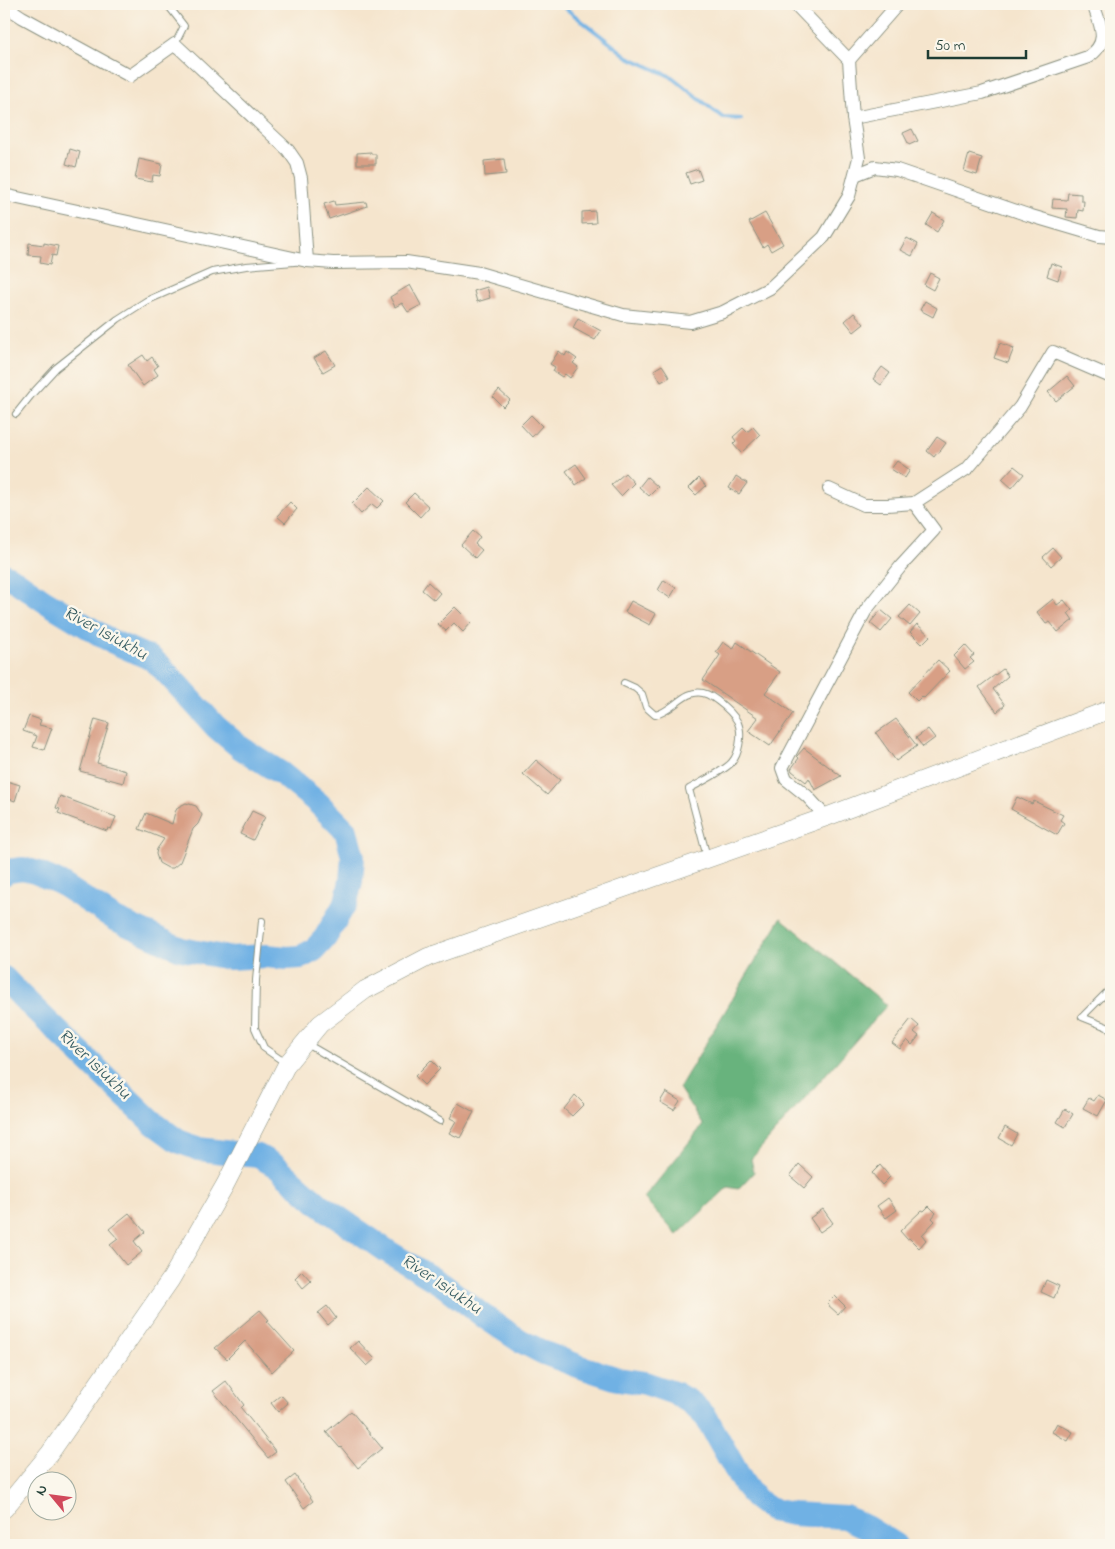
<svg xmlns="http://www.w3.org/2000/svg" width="1115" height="1549" font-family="'Indie Flower',sans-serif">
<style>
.forest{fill:#67b37d;stroke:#437858}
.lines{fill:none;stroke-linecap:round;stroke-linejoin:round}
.stream{stroke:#6fb1e4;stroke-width:4}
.river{stroke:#6fb1e4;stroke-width:24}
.building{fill:#d89f85}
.service-casing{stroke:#8a9180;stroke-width:8}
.minor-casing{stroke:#8a9180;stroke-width:14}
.secondary-casing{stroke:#8a9180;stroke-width:19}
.service{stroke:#fff;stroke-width:6}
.minor{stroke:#fff;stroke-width:12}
.secondary{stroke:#fff;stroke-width:18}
.labels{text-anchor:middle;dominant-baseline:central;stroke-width:5;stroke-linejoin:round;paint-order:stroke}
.water-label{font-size:18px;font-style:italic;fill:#335a60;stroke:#fbf7ec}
</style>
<rect width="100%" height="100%" fill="#fbf7ec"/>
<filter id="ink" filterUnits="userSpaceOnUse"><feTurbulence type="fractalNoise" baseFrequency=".02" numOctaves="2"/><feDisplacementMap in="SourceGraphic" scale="10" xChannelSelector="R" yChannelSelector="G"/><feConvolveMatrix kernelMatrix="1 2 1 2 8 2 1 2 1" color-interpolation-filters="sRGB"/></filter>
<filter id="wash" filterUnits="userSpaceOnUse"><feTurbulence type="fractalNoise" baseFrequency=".0096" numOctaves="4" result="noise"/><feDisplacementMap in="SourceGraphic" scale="20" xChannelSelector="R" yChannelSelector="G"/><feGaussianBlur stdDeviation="1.12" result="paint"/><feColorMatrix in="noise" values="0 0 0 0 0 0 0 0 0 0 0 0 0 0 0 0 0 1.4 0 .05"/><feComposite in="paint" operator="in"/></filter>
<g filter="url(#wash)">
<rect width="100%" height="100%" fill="#f5e5cd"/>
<!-- forest -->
<path class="forest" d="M781,918L887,1005L751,1159L754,1172L738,1189L728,1187L677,1235L644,1198L703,1125L679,1088Z"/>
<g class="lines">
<!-- stream -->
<path class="stream" d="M560,4L628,57L672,77L723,118L741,119"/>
<!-- river -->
<g class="river">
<path d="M4,575L16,581L43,600L111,641L152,659L164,670L216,727L241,748L282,774L317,802L346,831L353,857L351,881L346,902L325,938L314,950L301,957L287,958L266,956L229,958L181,949L115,919L60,883L35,872L23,869L8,871L4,874"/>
<path d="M4,978L21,996L152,1122L178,1141L199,1149L258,1156L276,1166L320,1205L387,1251L443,1285L486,1318L519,1340L544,1353L581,1367L618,1379L645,1383L674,1393L690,1402L706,1417L743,1483L755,1498L771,1510L792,1514L845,1517L866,1527L895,1545"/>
</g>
</g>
<g id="blocks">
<!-- building -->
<g class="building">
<path d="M912,129L918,141L909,145L903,133Z"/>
<path d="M70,149L80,152L76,167L66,164Z"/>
<path d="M371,152V154H376V164H357V153Z"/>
<path d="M969,154L982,158L977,175L964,171Z"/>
<path d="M139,159L162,164L160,176L153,175L152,182L135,179Z"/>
<path d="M504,159L506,174L485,176L484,161Z"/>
<path d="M698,169L702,180L690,184L686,173Z"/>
<path d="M1068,193L1081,194V201H1084L1083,211L1078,210L1077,218L1066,217L1067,209L1052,208L1053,199L1067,200Z"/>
<path d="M334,201L335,205L366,202L367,206L329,219L324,204Z"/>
<path d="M595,211L596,223L582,224V212Z"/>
<path d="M765,213L783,244L771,251L767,244L763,247L749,222Z"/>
<path d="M933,213L944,220L937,232L926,225Z"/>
<path d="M907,238L918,244L912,256L900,250Z"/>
<path d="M29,243L44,245V243L58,246L56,256L52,255L50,265L40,263L41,256L28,255Z"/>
<path d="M1051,263L1062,267L1058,280L1047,276Z"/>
<path d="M930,273L939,278L933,290L924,285Z"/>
<path d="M410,285L421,305L408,312L402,303L395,307L390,297Z"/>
<path d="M487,287L490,298L477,302L474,291Z"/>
<path d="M925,301L937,308L933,317L920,310Z"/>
<path d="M854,313L864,324L854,332L845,321Z"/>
<path d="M578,318L601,331L595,340L573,328Z"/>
<path d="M1000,343L1014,348L1008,363L994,358Z"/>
<path d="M326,351L335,365L323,372L314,358Z"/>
<path d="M559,351L565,356L567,352L577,359L573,363L578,367L570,378L565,374L562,377L553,371L555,367L550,364Z"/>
<path d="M143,355L147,361L152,357L158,366L154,369L158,375L143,386L128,365Z"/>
<path d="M662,365L670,377L661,382L654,370Z"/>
<path d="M882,367L890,373L881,385L873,379Z"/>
<path d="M1067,376L1075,386L1056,401L1048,392Z"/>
<path d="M499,390L510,400L503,407L493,397Z"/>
<path d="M531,415L542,426L532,437L521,425Z"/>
<path d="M753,427L760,435L741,453L733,444L736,441L733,437L743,428L747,432Z"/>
<path d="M937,437L946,443L938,454L937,453L934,457L927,451Z"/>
<path d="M897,461L910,470L905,478L891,469Z"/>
<path d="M576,464L586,478L576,485L566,471Z"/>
<path d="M1014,466L1024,474L1012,488L1002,479Z"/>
<path d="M625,473L634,483L621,496L611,485Z"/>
<path d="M736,476L747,483L739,494L729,488Z"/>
<path d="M647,477L658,487L649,496L639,487Z"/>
<path d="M699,478L706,486L696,495L689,488Z"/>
<path d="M369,487L384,501L377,508L372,504L361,514L352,504Z"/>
<path d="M414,493L429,507L420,517L405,502Z"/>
<path d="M290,502L297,509L285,523L277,516Z"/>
<path d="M473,531L480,537L475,544L482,550L475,558L461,545Z"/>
<path d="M1053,548L1061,557L1051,566L1043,557Z"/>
<path d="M664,580L676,588L670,598L658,590Z"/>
<path d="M428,582L440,593L434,600L422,590Z"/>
<path d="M1053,599L1057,605L1064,600L1072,610L1068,613L1073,620L1058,632L1050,622L1046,624L1037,612Z"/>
<path d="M631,601L656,614L650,625L625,612Z"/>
<path d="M910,605L920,614L910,626L899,617Z"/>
<path d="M455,607L471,623L463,632L454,623L446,631L438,624Z"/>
<path d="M881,610L892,619L881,632L870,623Z"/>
<path d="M917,624L930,636L922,644L910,632Z"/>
<path d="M723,642L733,649L737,642L780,672L765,693L793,713L770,746L748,731L758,718L703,680L720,655L716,652Z"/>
<path d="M965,645L974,655L970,658L974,662L965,669L954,656Z"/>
<path d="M938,660L950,671L924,698L922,696L917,701L908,692Z"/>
<path d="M1003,669L1008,676L993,689L1005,705L997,712L979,687Z"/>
<path d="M29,716L41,720L39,725L52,728L44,750L33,747L37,736L23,731Z"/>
<path d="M95,719L109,723L97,763L126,771L123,783L80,771Z"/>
<path d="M896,719L917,746L896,761L876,733Z"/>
<path d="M928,729L935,738L923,747L916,738Z"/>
<path d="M804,748L841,776L815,790L809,778L806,782L792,771L791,769L799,758L797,756Z"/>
<path d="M536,760L560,780L547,795L523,774Z"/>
<path d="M7,781L20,785L15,801L4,797V789Z"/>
<path d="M60,796L116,817L111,829L108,828L107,831L58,813L60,809L56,808Z"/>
<path d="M1017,797L1032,804L1034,801L1063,815L1060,820L1064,823L1057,835L1011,809Z"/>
<path d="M186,803L196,806L202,815L198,824L193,829L180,862L173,868H168L159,863L156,854L157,849L164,839L139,829L146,813L172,824L175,812L178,807Z"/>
<path d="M252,811L265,817L253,840L240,834Z"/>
<path d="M911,1019L919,1026L914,1032L919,1036L912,1045L907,1040L900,1049L892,1043Z"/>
<path d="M431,1060L440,1069L424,1085L415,1076Z"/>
<path d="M666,1092L680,1101L674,1110L660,1102Z"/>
<path d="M575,1095L584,1104L572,1116L564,1109Z"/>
<path d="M1098,1095L1107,1100L1098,1116L1083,1108L1089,1098L1094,1101Z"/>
<path d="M458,1103L474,1112L460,1138L449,1133L456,1121L450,1118Z"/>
<path d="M1065,1109L1073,1114L1065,1127L1057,1122Z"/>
<path d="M1005,1127L1017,1134L1011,1145L999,1138Z"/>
<path d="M799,1164L813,1177L804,1188L790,1176Z"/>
<path d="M880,1165L890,1177L882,1185L872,1173Z"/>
<path d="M888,1198L897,1210L886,1218L877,1206Z"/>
<path d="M929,1206L936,1213L932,1218L935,1221L922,1235L926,1240L919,1248L909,1238L907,1239L900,1231L922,1210L924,1211Z"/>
<path d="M823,1209L833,1223L820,1232L810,1218Z"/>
<path d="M129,1213L145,1232L134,1241L142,1252L126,1265L110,1245L118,1239L109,1229Z"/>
<path d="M302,1271L311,1281L303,1288L295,1278Z"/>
<path d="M1046,1280L1059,1286L1054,1298L1041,1292Z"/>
<path d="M835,1296L845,1306L838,1314L827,1304Z"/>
<path d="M327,1306L336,1318L328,1325L318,1313Z"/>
<path d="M260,1310L269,1320L267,1321L294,1351L272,1372L245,1341L227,1359L215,1348Z"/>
<path d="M358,1341L375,1359L367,1366L350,1348Z"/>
<path d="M226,1381L244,1405L241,1408L276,1452L268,1458L213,1391Z"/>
<path d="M281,1395L288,1403L278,1412L271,1403Z"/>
<path d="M351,1411L382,1448L358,1468L341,1447L340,1448L326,1432Z"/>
<path d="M1057,1423L1073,1432L1068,1441L1052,1432Z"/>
<path d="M295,1475L313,1501L304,1508L286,1482Z"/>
</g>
</g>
</g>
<g filter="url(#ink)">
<use href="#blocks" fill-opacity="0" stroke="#8a9180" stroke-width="1"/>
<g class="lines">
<defs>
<g id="service">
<path d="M167,4L184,26L175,44"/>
<path d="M16,414L32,394L56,368L118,319L146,301L212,272L246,266L294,262"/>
<path d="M624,683L635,688L642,694L646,707L655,715C674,711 684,689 703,693C713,695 737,715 739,726C742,736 739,754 732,762C726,770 699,783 689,789L707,857"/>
<path d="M262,921L256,980L255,1028L264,1048L287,1064"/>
<path d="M1111,988L1082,1017L1107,1027L1111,1031"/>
<path d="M307,1044L440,1121"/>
<path d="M307,1545L309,1543"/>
</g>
<g id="minor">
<path d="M4,5L22,17L130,76L175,44L288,150L297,163L301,178L307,261"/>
<path d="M849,60L898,4"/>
<path d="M853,118L982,93L1088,57C1111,42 1100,25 1093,4"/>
<path d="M855,175L875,167L897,170L1028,215L1099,236L1111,237"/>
<path d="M4,195L307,261L333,263L406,262L479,273L623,315L690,322L723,312L770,288L824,237L849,196L859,158L853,118L849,60L795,4"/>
<path d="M829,489L864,505H887L914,503L968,468L1020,407L1053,352L1111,377"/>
<path d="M826,817L807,796L786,779L782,768L866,610L901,566L934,530L914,503"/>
</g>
<path id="secondary" d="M4,1509L50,1453L171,1279L225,1185L287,1064L320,1024L365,990L428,957L826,817L1111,709"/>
</defs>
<!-- service casing -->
<use href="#service" class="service-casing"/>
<!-- minor casing -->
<use href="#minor" class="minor-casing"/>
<!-- secondary casing -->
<use href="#secondary" class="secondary-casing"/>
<!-- service -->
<use href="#service" class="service"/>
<!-- minor -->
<use href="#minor" class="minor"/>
<!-- secondary -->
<use href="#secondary" class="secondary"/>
</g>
</g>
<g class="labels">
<!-- water labels -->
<g class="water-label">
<text transform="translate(105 634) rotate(29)">River Isiukhu</text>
<text transform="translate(94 1065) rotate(44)">River Isiukhu</text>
<text transform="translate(441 1285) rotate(34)">River Isiukhu</text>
</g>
</g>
<!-- margin -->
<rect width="1115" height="1549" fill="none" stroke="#fbf7ec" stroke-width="20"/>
<!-- north arrow -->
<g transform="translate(52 1496) rotate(299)"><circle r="24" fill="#fbf7ec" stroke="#a3ada2"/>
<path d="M0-4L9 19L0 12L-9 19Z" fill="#d1495b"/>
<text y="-8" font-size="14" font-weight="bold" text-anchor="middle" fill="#1f3d34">N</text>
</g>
<!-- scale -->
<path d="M928 50v8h98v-8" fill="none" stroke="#1f3d34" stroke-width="2.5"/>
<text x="935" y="50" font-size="15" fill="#1f3d34" stroke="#fbf7ec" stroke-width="4" paint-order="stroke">50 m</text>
</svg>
